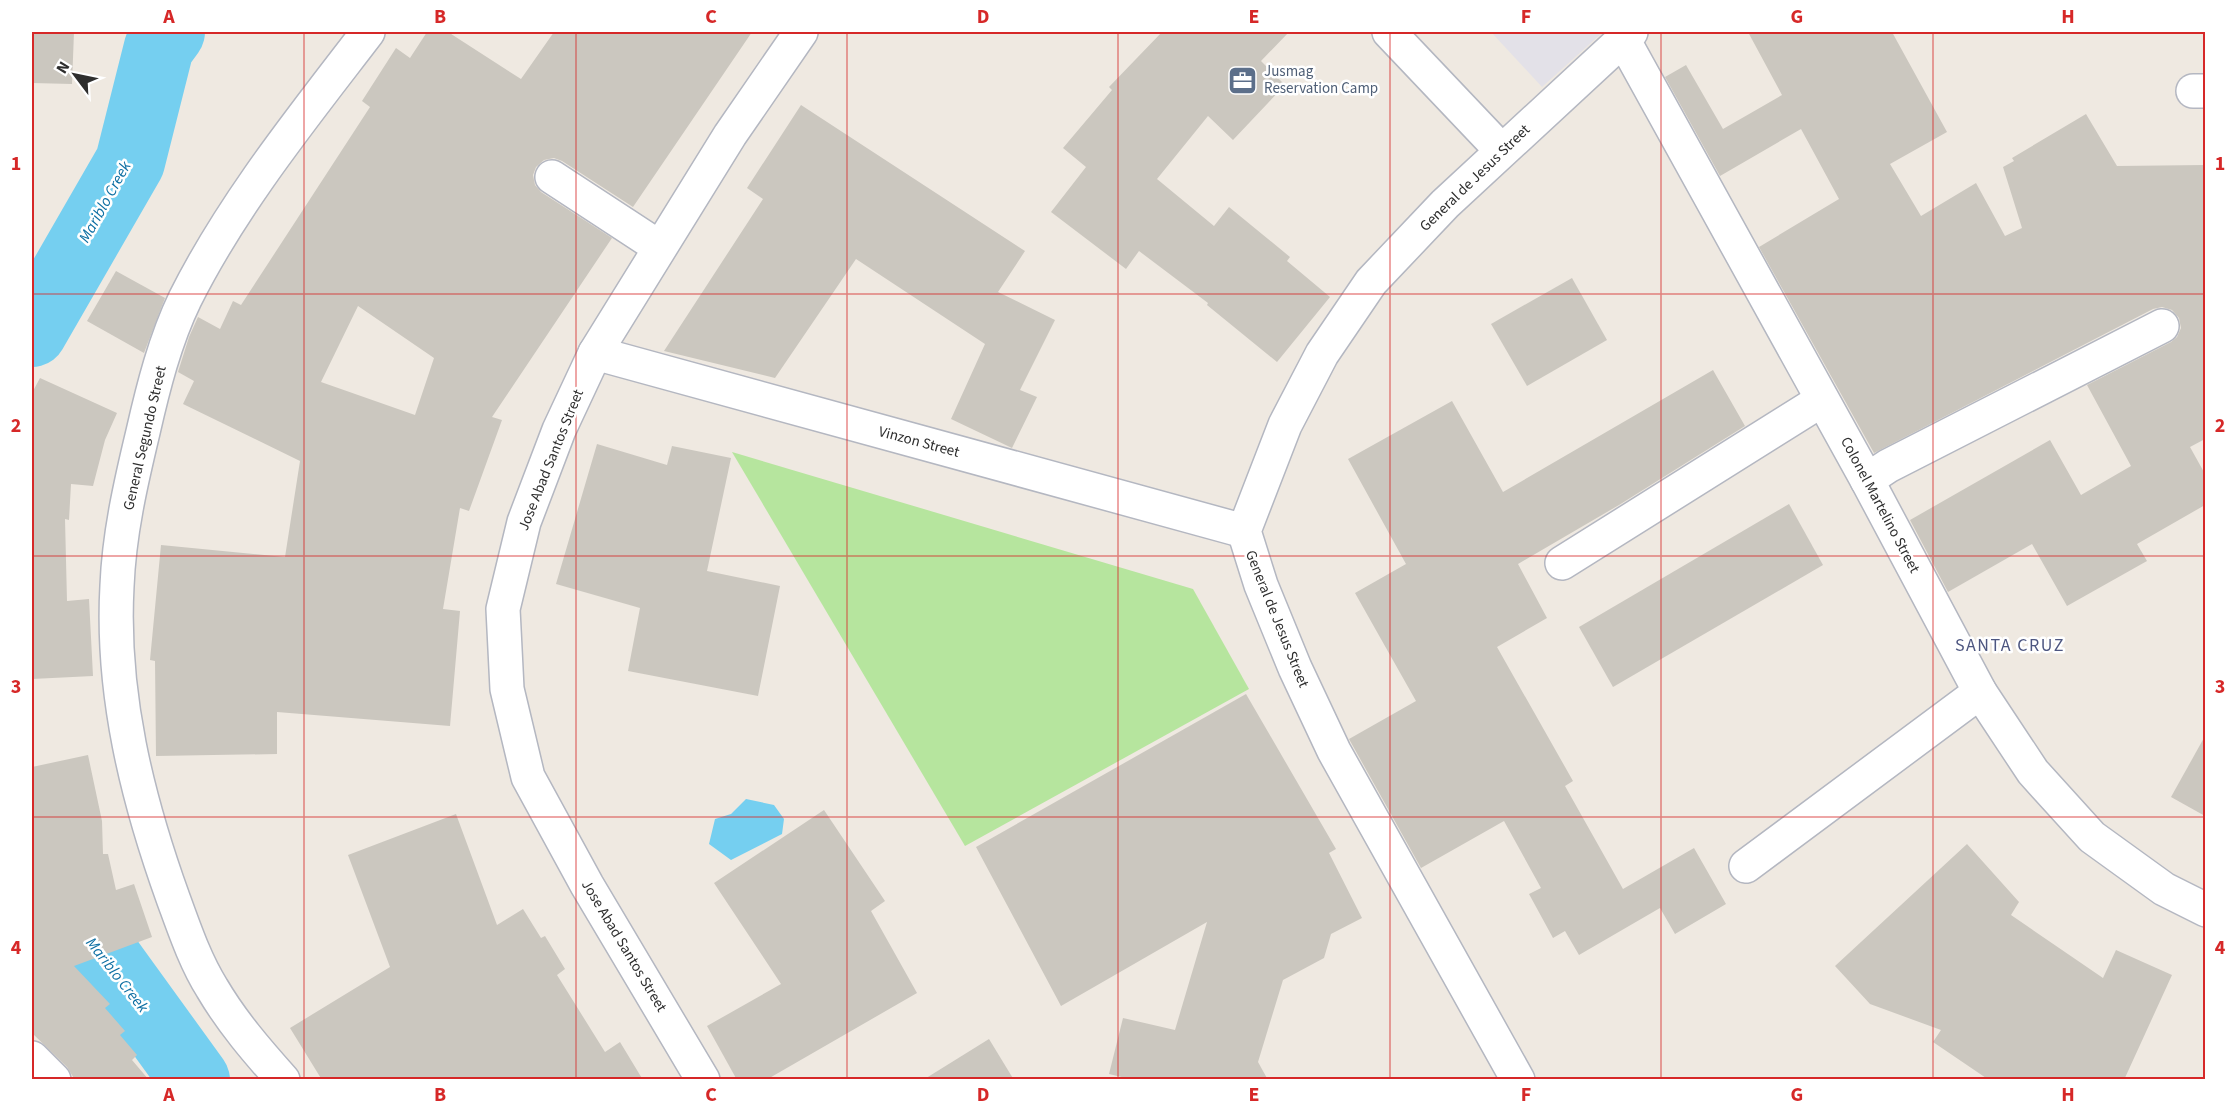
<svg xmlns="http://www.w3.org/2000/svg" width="2237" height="1111" font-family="'Source Sans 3',sans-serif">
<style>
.industrial{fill:#e3e1e8}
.green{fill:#b6e59e}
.water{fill:#75cff0}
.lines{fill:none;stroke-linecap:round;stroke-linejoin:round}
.river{stroke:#75cff0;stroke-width:70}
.building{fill:#cbc7bf;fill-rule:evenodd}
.minor-casing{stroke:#b4b7c1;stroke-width:36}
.minor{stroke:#fff;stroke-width:33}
.grid{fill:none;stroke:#d62828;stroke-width:1.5;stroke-opacity:0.55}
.labels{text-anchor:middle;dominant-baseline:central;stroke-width:5;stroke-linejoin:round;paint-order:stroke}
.service-label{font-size:15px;fill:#4e5e75;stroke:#fff;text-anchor:start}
.street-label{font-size:15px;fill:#2e2e2e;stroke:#fff}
.water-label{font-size:16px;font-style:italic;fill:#0d6fa3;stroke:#fff}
.quarter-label{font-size:18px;letter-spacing:1.5px;fill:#4d5680;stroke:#fff}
.neatline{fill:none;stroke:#d62828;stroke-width:2}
.grid-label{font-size:20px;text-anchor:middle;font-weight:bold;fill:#d62828}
</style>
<rect width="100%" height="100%" fill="#efe9e1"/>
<!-- industrial -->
<path class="industrial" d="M1491,32H1603L1542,87Z"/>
<!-- green -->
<path class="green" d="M732,452L1193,589L1249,689L965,846Z"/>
<!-- water -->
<path class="water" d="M746,799L774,805L784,819L782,834L731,860L709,844L715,819L731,814Z"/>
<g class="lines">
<!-- river -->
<g class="river">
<path d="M32,332L130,162L159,47L170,32"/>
<path d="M32,877L106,957L195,1080"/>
</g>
</g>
<!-- building -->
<g class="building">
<path d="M32,32H74L72,84L32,83Z"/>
<path d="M427,32H448L521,79L554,32H752L633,207L562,161L554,158L544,160L536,167L533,175L535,185L541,192L612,238L492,417L502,420L469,511L460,508L443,609L460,611L450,726L277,712V754L156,756L155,661L150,660L161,545L285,557L300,461L183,404L194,381L178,372L189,337L198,317L220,329L233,301L241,305L370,107L362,101L396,48L410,58ZM358,306L434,358L415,415L321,382Z"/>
<path d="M1162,32H1289L1261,61L1285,85L1233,140L1208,116L1157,179L1214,226L1229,207L1290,257L1287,261L1330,297L1277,362L1207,305L1208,303L1139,251L1126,269L1051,212L1086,167L1063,148L1112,90L1109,87Z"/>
<path d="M1748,32H1892L1947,132L1890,164L1921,216L1976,183L2005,236L2022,228L2003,167L2014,161L2012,158L2086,114L2117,166L2205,165V439L2190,447L2205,474V505L2137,544L2147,561L2067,606L2032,544L1948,592L1910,520L2050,440L2081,495L2131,466L2087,385L2171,342L2177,337L2181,328L2179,318L2172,310L2162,307L2153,309L1874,453L1759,247L1839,199L1801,129L1720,176L1665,77L1686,65L1723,129L1782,95Z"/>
<path d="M801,105L1025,251L998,292L1055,320L1020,390L1037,397L1012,448L951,419L985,344L856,259L775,378L664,351L763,199L747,188Z"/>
<path d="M116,271L165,298L144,353L87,321Z"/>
<path d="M1572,278L1607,340L1527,386L1491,324Z"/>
<path d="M1713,370L1745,426L1619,505L1518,564L1547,618L1497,647L1573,781L1565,786L1623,889L1694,848L1726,904L1675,934L1660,908L1579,955L1565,931L1553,938L1529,894L1541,888L1504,821L1421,868L1349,739L1416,701L1355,593L1406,564L1348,459L1452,401L1503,492Z"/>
<path d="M40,378L117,413L105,440L93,486L71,484L69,520L65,519L67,601L89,599L93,676L32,679V393Z"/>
<path d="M597,444L667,465L672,446L731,458L707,571L780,586L758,696L628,671L640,608L556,584Z"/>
<path d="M1789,504L1823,565L1613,687L1579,627Z"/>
<path d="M1246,694L1336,849L1329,853L1362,918L1331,934L1324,958L1283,980L1258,1062L1268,1080H1134L1109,1074L1123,1018L1175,1030L1207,922L1061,1006L976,847Z"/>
<path d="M2205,736V816L2171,797Z"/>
<path d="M88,755L102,821L103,854H108L116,890L134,884L152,937L74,966L110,1004L105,1008L125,1031L120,1035L137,1055L132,1060L149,1080H75L67,1067L32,1033V767Z"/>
<path d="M824,810L885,901L871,911L917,993L766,1080H737L707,1026L781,984L714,883Z"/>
<path d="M456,814L497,925L523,909L541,938L545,936L565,969L557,975L605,1052L620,1042L643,1080H322L290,1028L390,967L348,855Z"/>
<path d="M1967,844L2019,902L2011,915L2103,978L2116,950L2172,975L2124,1080H1989L1933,1042L1941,1030L1870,1004L1835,966Z"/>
<path d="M989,1039L1014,1080H923Z"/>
</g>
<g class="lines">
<defs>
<g id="minor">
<path d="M1389,32L1501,150"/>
<path d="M1623,39L1867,480L1980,692L2033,772L2092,837L2164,889L2206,910"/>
<path d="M2193,91H2206"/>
<path d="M552,177L659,247"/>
<path d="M595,353L1244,531"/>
<path d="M1867,480L1888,466L2162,326"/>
<path d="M1562,563L1822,400"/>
<path d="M1746,866L1980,692"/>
<path d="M32,1058L54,1080"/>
<path d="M283,1080C257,1051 232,1022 212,988C195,961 184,928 173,898C137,798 111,693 117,586C119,534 131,482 143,432C153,388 165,340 185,299C233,203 303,117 368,32"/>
<path d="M703,1080L587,885L528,777L507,689L503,609L524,522L559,430L595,353L730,135L801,32"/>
<path d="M1518,1080L1334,751L1295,668L1261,585L1244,531L1285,425L1322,354L1371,282L1445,204L1631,32"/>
</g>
</defs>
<!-- minor casing -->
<use href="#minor" class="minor-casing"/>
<!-- minor -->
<use href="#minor" class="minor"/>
</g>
<!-- grid -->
<path class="grid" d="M304,32V1080M576,32V1080M847,32V1080M1118,32V1080M1390,32V1080M1661,32V1080M1933,32V1080M32,294H2206M32,556H2206M32,817H2206"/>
<!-- icons -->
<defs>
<symbol id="office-square" viewBox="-11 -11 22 22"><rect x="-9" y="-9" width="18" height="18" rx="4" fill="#5c6f8a" stroke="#fff"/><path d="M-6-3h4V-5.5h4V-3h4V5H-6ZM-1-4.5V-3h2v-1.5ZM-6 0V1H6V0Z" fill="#fff"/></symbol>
</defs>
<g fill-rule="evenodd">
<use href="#office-square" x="1226" y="64" width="33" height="33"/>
</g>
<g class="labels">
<!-- service labels -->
<g class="service-label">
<text x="1264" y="71">Jusmag<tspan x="1264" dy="17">Reservation Camp</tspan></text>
</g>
<!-- street labels -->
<g class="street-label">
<text transform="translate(1475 178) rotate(-44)">General de Jesus Street</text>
<text transform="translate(145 438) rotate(-77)">General Segundo Street</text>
<text transform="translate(919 442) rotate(15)">Vinzon Street</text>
<text transform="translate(551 460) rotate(-68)">Jose Abad Santos Street</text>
<text transform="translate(1880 505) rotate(62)">Colonel Martelino Street</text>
<text transform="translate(1277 619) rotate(68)">General de Jesus Street</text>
<text transform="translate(624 946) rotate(59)">Jose Abad Santos Street</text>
</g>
<!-- water labels -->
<g class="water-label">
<text transform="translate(105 202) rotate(-61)">Mariblo Creek</text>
<text transform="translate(117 975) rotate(52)">Mariblo Creek</text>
</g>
<!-- quarter labels -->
<g class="quarter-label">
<text x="2010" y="645">SANTA CRUZ</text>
</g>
</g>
<!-- border -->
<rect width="2237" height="1111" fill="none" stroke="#ffffff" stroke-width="66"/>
<!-- north arrow -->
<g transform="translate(75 75) rotate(302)" stroke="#ffffff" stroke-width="4.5" paint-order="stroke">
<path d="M0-4.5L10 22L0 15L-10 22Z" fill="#2e2e2e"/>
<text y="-9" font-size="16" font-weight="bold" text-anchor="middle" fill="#2e2e2e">N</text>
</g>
<rect x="33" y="33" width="2171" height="1045" class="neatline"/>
<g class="grid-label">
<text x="169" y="23">A</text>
<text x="440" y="23">B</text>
<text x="711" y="23">C</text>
<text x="983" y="23">D</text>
<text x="1254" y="23">E</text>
<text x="1526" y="23">F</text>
<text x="1797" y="23">G</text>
<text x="2068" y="23">H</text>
<text x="16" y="170">1</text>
<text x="2220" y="170">1</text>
<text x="16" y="432">2</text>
<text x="2220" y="432">2</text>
<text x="16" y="693">3</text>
<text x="2220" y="693">3</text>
<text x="16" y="954">4</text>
<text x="2220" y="954">4</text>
<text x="169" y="1101">A</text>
<text x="440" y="1101">B</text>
<text x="711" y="1101">C</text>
<text x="983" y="1101">D</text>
<text x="1254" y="1101">E</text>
<text x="1526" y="1101">F</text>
<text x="1797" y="1101">G</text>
<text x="2068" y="1101">H</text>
</g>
</svg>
